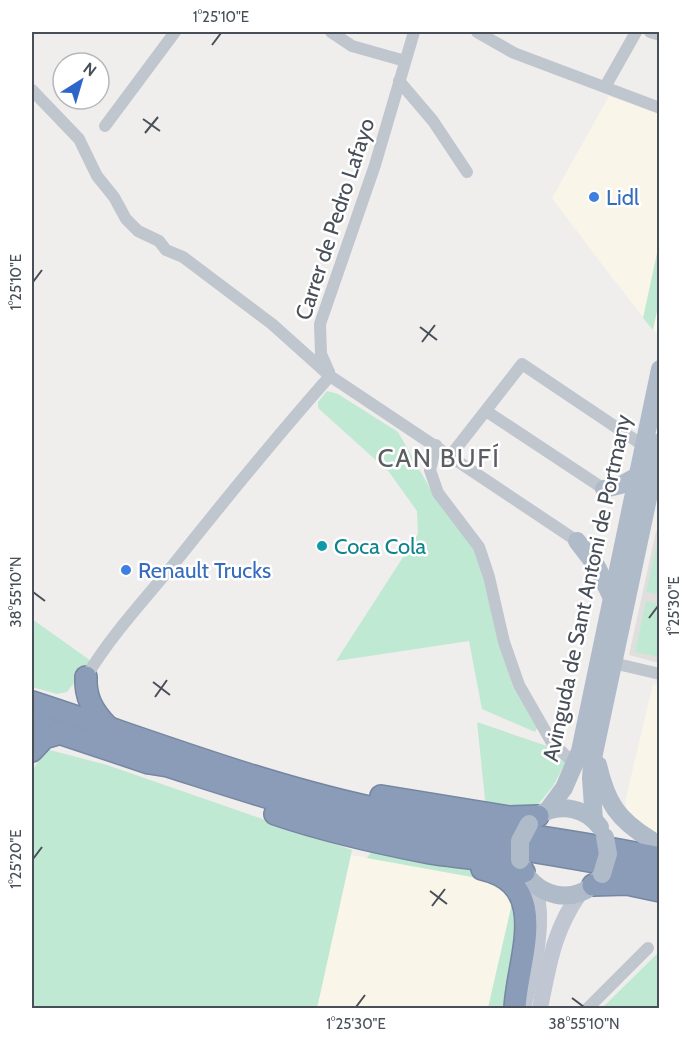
<svg xmlns="http://www.w3.org/2000/svg" width="691" height="1040" font-family="Cabin,sans-serif">
<style>
.commercial{fill:#f9f5e8}
.education{fill:#e0dfde}
.green{fill:#c0e9d3}
.lines{fill:none;stroke-linecap:round;stroke-linejoin:round}
.highway-casing{stroke:#7687a2;stroke-width:24}
.street{stroke:#c0c6ce;stroke-width:12}
.secondary{stroke:#c0c7d2;stroke-width:16}
.primary{stroke:#b0bbc9;stroke-width:18}
.highway{stroke:#8a9cb7;stroke-width:21}
.primary-bridge{stroke:#b0bbc9;stroke-width:18}
.ticks{fill:none;stroke:#484f58;stroke-width:2}
.shop-dot{fill:#3f7fe0;stroke:#fff;stroke-width:2}
.culture-dot{fill:#0f9aa8;stroke:#fff;stroke-width:2}
.labels{text-anchor:middle;dominant-baseline:central;stroke-width:5;stroke-linejoin:round;paint-order:stroke}
.shop-label{font-size:22px;fill:#366cbe;stroke:#fff;text-anchor:start}
.street-label{font-size:22px;fill:#484f58;stroke:#fff}
.culture-label{font-size:22px;fill:#0d838f;stroke:#fff;text-anchor:start}
.quarter-label{font-size:26px;letter-spacing:1.5px;fill:#5b5d61;stroke:#fff}
.neatline{fill:none;stroke:#484f58;stroke-width:2}
.ticks-label{font-size:15px;text-anchor:middle;fill:#484f58}
</style>
<rect width="100%" height="100%" fill="#f0eded"/>
<!-- commercial -->
<g class="commercial">
<path d="M609,96L659,114V335L653,330L607,271L552,198Z"/>
<path d="M653,684L660,686L659,833L646,829L625,811L626,798Z"/>
<path d="M351,855L494,881L513,899L488,1008H317Z"/>
</g>
<!-- education -->
<path class="education" d="M656,531L659,532V663L629,655Z"/>
<!-- green -->
<g class="green">
<path d="M659,244V302L653,330L643,318Z"/>
<path d="M327,391L338,394L398,432L431,490L477,554L498,637L513,687L537,728L535,732L482,709L469,641L336,661L418,534L417,511L389,472L318,408V402Z"/>
<path d="M659,536H660L659,595L646,592Z"/>
<path d="M646,601L659,604V657L635,652Z"/>
<path d="M32,619L91,661L67,692L57,694L32,687Z"/>
<path d="M477,722L547,746L565,764L553,786L537,806L486,809Z"/>
<path d="M46,749L107,765L352,850L317,1008H32V771Z"/>
<path d="M372,851L489,873C535,893 521,935 517,975H514L507,1008H488L513,899L494,881L367,858Z"/>
<path d="M659,952V1008H602Z"/>
</g>
<g class="lines">
<defs>
<g id="highway">
<path d="M86,677C85,698 93,711 107,726"/>
<path d="M32,702C143,738 255,782 369,807C465,829 563,837 660,858"/>
<path d="M32,724L149,763L168,766C234,787 299,809 366,823C464,843 563,853 660,875"/>
<path d="M32,751L44,738L61,733"/>
<path d="M381,796L509,817L538,816"/>
<path d="M275,814C325,831 378,843 430,853C459,858 499,858 524,872"/>
<path d="M482,869C553,885 517,960 515,1008"/>
<path d="M593,885L627,884L660,891"/>
</g>
</defs>
<!-- highway casing -->
<use href="#highway" class="highway-casing"/>
<!-- street -->
<g class="street">
<path d="M331,32L352,46L405,61"/>
<path d="M477,32L514,53L660,108"/>
<path d="M650,32L660,35"/>
<path d="M399,81L433,121L467,172"/>
<path d="M605,87L636,32"/>
<path d="M32,90L79,139L97,176L114,197L126,219L138,231L159,241L166,250L183,257L272,324L330,376L577,541"/>
<path d="M105,126L175,32"/>
<path d="M329,372L321,354L320,324L375,165L414,32"/>
<path d="M486,411L604,489"/>
<path d="M436,445L430,470L438,493L479,547L489,577L504,642L519,685L551,741L575,765"/>
<path d="M451,455L522,364L644,446"/>
<path d="M613,663L660,674"/>
<path d="M86,677C110,637 143,601 173,565C224,501 276,437 330,376"/>
<path d="M588,1008L648,948"/>
</g>
<!-- secondary -->
<g class="secondary">
<path d="M523,1008C533,968 546,927 535,886"/>
<path d="M540,1008C549,965 553,931 580,893"/>
</g>
<!-- primary -->
<g class="primary">
<path d="M604,489L621,485L637,476"/>
<path d="M577,541L597,567L612,598"/>
<path d="M598,765C607,803 617,819 651,840"/>
<path d="M547,811L564,788L580,751L660,369"/>
<path d="M542,813C563,804 586,808 600,827"/>
<path d="M594,820L591,778L592,763L660,442"/>
<path d="M520,860C530,898 578,909 601,876"/>
</g>
<!-- highway -->
<use href="#highway" class="highway"/>
<!-- primary-bridge -->
<g class="primary-bridge">
<path d="M520,860V841L529,824"/>
<path d="M602,874L608,854L605,837"/>
</g>
</g>
<!-- ticks -->
<path class="ticks" d="M212,45L221,33M143,119L160,131M145,133L158,117M33,282L42,270M420,327L437,340M422,342L435,325M33,592L45,601M649,618L658,606M153,682L170,695M155,697L167,680M33,859L42,847M430,891L447,904M432,906L445,889M572,998L584,1007M356,1007L365,995"/>
<!-- markers -->
<g class="shop-dot">
<circle cx="594" cy="197" r="6"/>
<circle cx="126" cy="570" r="6"/>
</g>
<circle class="culture-dot" cx="322" cy="546" r="6"/>
<g class="labels">
<!-- shop labels -->
<g class="shop-label">
<text x="606" y="197">Lidl</text>
<text x="138" y="570">Renault Trucks</text>
</g>
<!-- street labels -->
<g class="street-label">
<text transform="translate(335 219) rotate(-72)">Carrer de Pedro Lafayo</text>
<text transform="translate(587 588) rotate(-78)">Avinguda de Sant Antoni de Portmany</text>
</g>
<!-- culture labels -->
<g class="culture-label">
<text x="334" y="546">Coca Cola</text>
</g>
<!-- quarter labels -->
<g class="quarter-label">
<text x="439" y="458">CAN BUFÍ</text>
</g>
</g>
<!-- border -->
<rect width="691" height="1040" fill="none" stroke="#ffffff" stroke-width="66"/>
<!-- north arrow -->
<g transform="translate(81 81) rotate(37)"><circle r="28" fill="#ffffff" stroke="#b6b9bc" stroke-width="1.5"/>
<path d="M0-4.5L10 22L0 15L-10 22Z" fill="#2d65c9"/>
<text y="-9" font-size="16" font-weight="bold" text-anchor="middle" fill="#484f58">N</text>
</g>
<rect x="33" y="33" width="625" height="974" class="neatline"/>
<g class="ticks-label">
<text x="221" y="22">1°25'10"E</text>
<text transform="translate(16 282) rotate(-90)" y="5">1°25'10"E</text>
<text transform="translate(16 592) rotate(-90)" y="5">38°55'10"N</text>
<text transform="translate(674 606) rotate(-90)" y="5">1°25'30"E</text>
<text transform="translate(16 859) rotate(-90)" y="5">1°25'20"E</text>
<text x="356" y="1029">1°25'30"E</text>
<text x="584" y="1029">38°55'10"N</text>
</g>
</svg>
